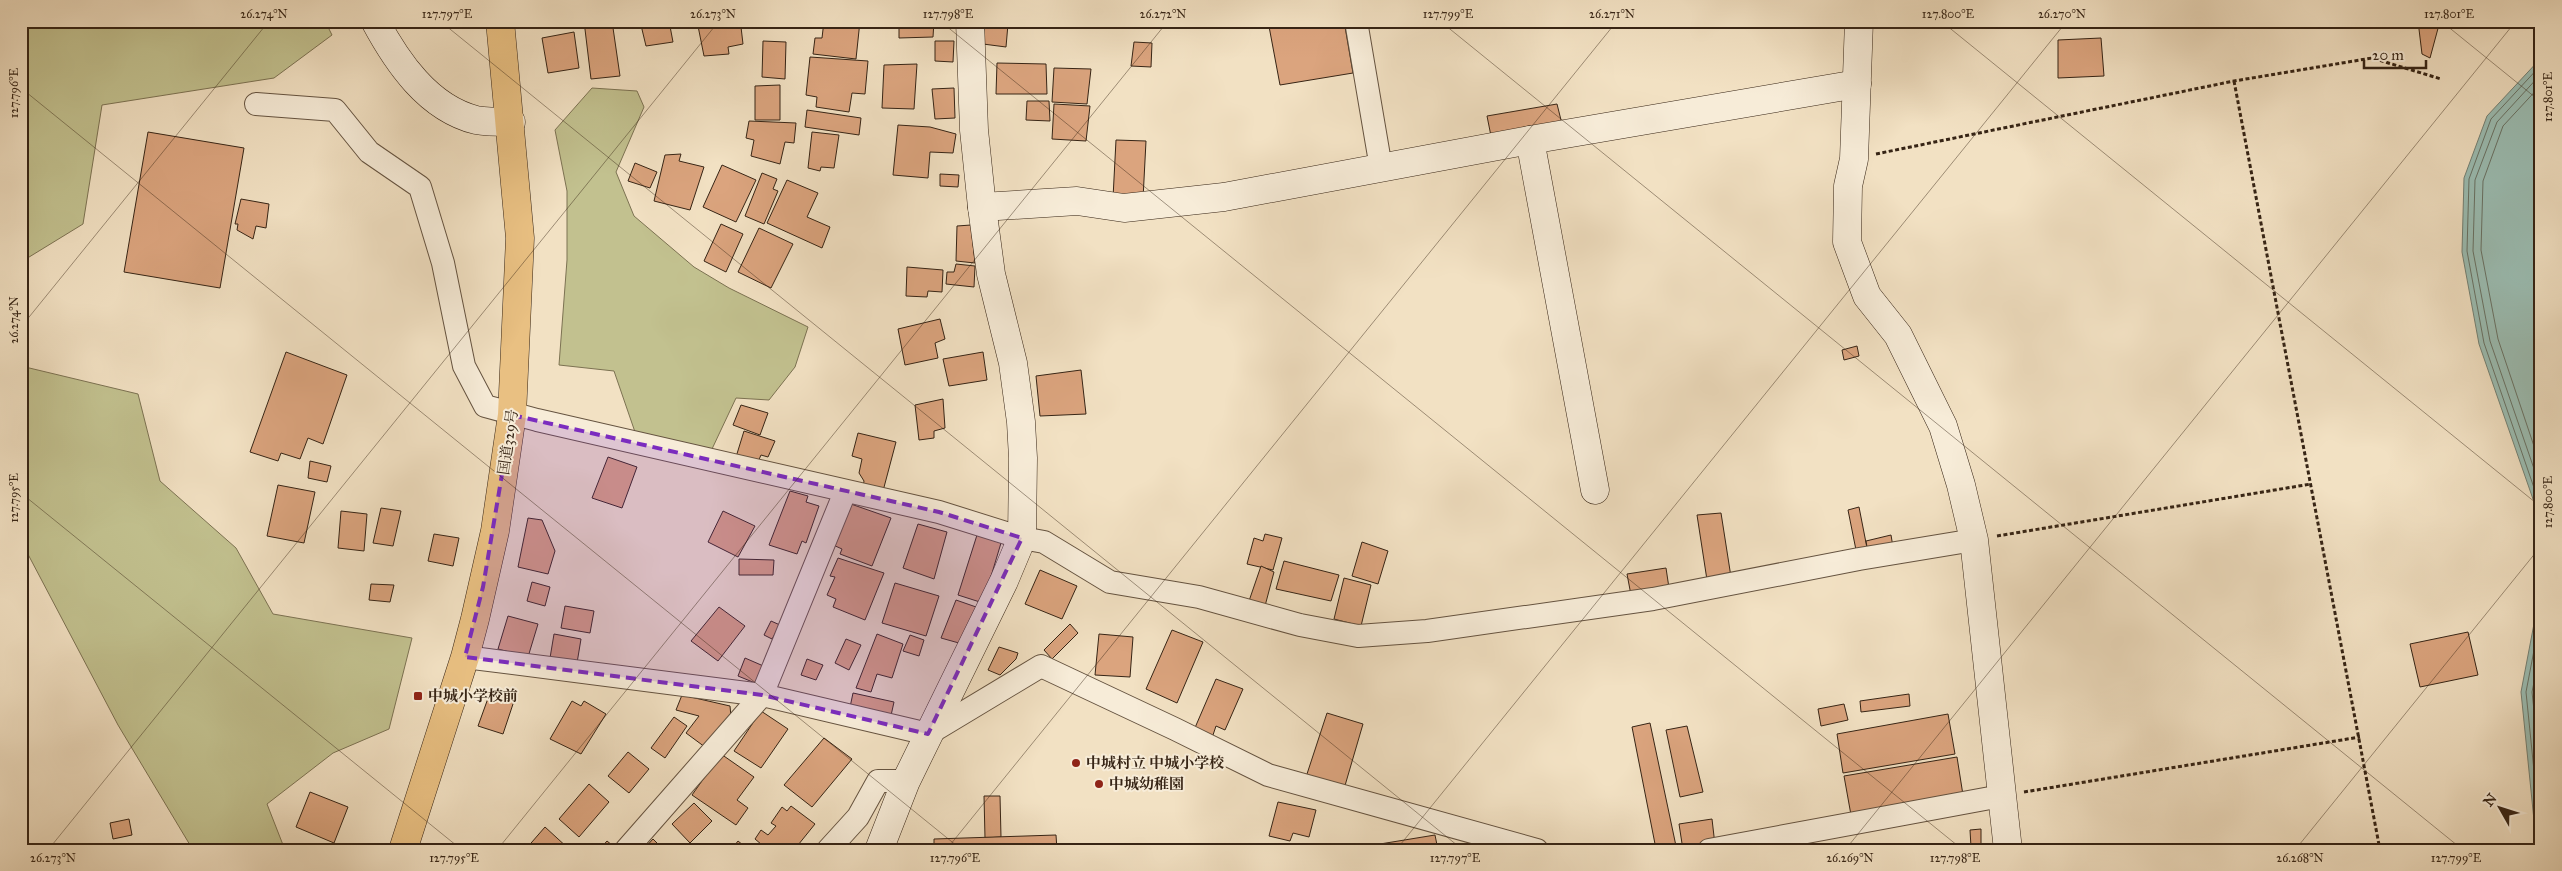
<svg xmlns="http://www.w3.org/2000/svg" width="2562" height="871" font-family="'IM FELL Great Primer','Noto Serif JP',serif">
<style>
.green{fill:#c2c18f;stroke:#7c7252}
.water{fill:#9bbeb4;stroke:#738074}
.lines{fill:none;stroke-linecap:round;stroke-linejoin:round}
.shore{stroke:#687164;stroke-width:1}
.building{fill:#dba47e;stroke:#362415}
.street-casing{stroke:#655340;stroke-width:24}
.secondary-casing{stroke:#362415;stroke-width:29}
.highway-casing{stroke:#362415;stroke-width:29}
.path{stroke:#362415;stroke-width:3;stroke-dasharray:4 2.5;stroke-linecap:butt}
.street{stroke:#f7ecd8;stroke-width:22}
.secondary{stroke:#f7ecd8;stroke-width:28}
.highway{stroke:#e9c082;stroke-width:28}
.marked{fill:#7b2cbf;fill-opacity:0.2;stroke:#7b2cbf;stroke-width:4;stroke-dasharray:10 6;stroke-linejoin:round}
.ticks{fill:none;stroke:#362415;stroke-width:1;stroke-opacity:0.45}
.poi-dot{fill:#8f2418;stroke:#f7ecd8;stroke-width:2}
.labels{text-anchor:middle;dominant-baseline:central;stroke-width:4;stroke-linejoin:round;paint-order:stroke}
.street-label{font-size:15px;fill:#362415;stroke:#f7ecd8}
.poi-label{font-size:15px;font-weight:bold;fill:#362415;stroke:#f7ecd8;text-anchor:start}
.neatline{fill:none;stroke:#362415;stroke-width:2}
.ticks-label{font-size:12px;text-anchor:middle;fill:#362415}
</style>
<rect width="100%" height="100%" fill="#f2e1c3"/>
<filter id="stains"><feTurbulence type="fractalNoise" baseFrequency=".004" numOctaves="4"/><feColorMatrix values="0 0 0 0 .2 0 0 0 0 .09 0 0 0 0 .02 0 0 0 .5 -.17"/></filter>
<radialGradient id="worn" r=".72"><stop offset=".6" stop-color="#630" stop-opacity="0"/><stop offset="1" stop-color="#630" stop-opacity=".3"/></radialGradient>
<!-- green -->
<g class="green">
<path d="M21,21H325L332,35L274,78L102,105L83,224L21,262Z"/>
<path d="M592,88L637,91L644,107L616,172L634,216L694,267L729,288L808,327L795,367L769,400L736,398L712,449L635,432L614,371L559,365L567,260V191L555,130Z"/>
<path d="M21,366L138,394L160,481L236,548L273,614L412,638L389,729L333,753L267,804L285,850H193L118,725L21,541Z"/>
</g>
<!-- water -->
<g class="water">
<path d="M2541,58V522L2479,344L2462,252L2464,178L2487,116Z"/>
<path d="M2541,587V850H2537L2521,692Z"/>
</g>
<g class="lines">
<!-- shore -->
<g class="shore">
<path d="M2541,65L2491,119L2469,179L2467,251L2484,343L2541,508"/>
<path d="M2541,74L2497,122L2475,180L2473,251L2490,341L2541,489"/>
<path d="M2541,85L2503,126L2483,181L2481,250L2498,339L2541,467"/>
<path d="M2541,614L2526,692L2541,840"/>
<path d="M2541,648L2532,692L2541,776"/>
</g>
</g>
<!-- building -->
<g class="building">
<path d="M584,21H612L620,76L591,79Z"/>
<path d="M640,21H669L673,42L646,46Z"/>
<path d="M697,21H729L730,28L741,27L743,44L728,47L729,54L704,56Z"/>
<rect x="760" y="21" width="29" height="5"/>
<path d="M824,21H860L856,59L813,54L815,38H822Z"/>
<path d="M899,21H934L933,37L899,38Z"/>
<path d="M1268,21H1344L1353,73L1280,85Z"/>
<path d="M2418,21H2440L2430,58L2422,54Z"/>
<path d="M985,23L1008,24L1006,47L983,44Z"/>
<path d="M574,32L579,68L548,73L542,38Z"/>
<path d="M2101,38L2104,76L2058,78V40Z"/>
<path d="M763,41L786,42L785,79L762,77Z"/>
<path d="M935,41H954L953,62L935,61Z"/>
<path d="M1134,42L1152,43L1151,67L1131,66Z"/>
<path d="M810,57L868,61L865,94L852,93L849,112L816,107L817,97L806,95Z"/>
<path d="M997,63L1046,64L1047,94H996Z"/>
<path d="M917,64L914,109L882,108L884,65Z"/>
<path d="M1054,68L1091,69L1087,104L1052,102Z"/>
<path d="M780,85V120H755V86Z"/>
<path d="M954,88L955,118L935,119L932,89Z"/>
<path d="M1027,101H1049L1050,121L1026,120Z"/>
<path d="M1054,104L1090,106L1086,141L1052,139Z"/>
<path d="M1557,104L1562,124L1491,136L1487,116Z"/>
<path d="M807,110L861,118L859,135L805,127Z"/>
<path d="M749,121L796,123L794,143L785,142L780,164L751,156L754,140L746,138Z"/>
<path d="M898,125L930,127L956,134L953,153L930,152L928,178L893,175Z"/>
<path d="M148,132L244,148L220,288L124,272Z"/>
<path d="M812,132L839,135L834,168L821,167L820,171L808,168Z"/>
<path d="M1116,140L1146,141L1143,199L1113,198Z"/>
<path d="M681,154L679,161L704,167L690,210L654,201L665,155Z"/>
<path d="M635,163L657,172L650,188L628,181Z"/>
<path d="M722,165L756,180L736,222L703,207Z"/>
<path d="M762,173L777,179L773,189L778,191L764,224L745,216Z"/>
<path d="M940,174L959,175L958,187L940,186Z"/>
<path d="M787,180L818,193L807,217L830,227L822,248L767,223Z"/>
<path d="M241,199L269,204L266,228L256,226L253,239L237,230L238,224H235Z"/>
<path d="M721,224L743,234L726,272L704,261Z"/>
<path d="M971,225L975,263L956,261L957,226Z"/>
<path d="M759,228L793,244L771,288L738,272Z"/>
<path d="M956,264L975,266L974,287L946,284L947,272H954Z"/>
<path d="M907,267L943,270L942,292L928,291L927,297L906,296Z"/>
<path d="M940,319L945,339L935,343L938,358L905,365L898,329Z"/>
<path d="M1857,346L1859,356L1844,360L1842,350Z"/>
<path d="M286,352L347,375L323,444L308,438L300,459L281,453L278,461L250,452Z"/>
<path d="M983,352L987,380L949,386L943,359Z"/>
<path d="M1081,370L1086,414L1040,416L1036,376Z"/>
<path d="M943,399L945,428L934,431V438L919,440L915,405Z"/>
<path d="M741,405L768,413L760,435L733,425Z"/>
<path d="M744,431L775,441L768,457L761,455L757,464L736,457Z"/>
<path d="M858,433L896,442L883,491L863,487L864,481L859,473L862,459L852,456Z"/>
<path d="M608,457L637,467L622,508L592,498Z"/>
<path d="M310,461L331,466L327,482L308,478Z"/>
<path d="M278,485L315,492L304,543L267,536Z"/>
<path d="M790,491L808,496L806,502L819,506L806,543L802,541L797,554L769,545Z"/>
<path d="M848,503L891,518L872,566L840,554L842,549L831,544Z"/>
<path d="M1859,507L1868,553L1857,555L1848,510Z"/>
<path d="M381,508L401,511L393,546L373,543Z"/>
<path d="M341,511L367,514L364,551L338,548Z"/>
<path d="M723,511L755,526L738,557L708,542Z"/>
<path d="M1721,513L1731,577L1707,580L1697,515Z"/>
<path d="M528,518L542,520L555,551L548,574L518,567Z"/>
<path d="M918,524L947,532L934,579L903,568Z"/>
<path d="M434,534L459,538L453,566L428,561Z"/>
<path d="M1265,534L1282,538L1273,570L1247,564L1254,538L1263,541Z"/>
<path d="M977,535L1001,543L983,603L958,595Z"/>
<path d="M1891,535L1893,547L1868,553L1866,541Z"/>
<path d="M1362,542L1388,551L1378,584L1352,576Z"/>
<path d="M838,558L884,573L865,620L833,607L836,599L827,595L835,577L830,576Z"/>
<path d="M739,559L774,560L773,575H739Z"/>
<path d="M1284,561L1339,575L1331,601L1276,589Z"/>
<path d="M1261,566L1274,572L1265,606L1249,601Z"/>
<path d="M1666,568L1669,588L1631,595L1627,574Z"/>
<path d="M1040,570L1077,586L1062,619L1025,604Z"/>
<path d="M1344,578L1371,585L1361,626L1334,619Z"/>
<path d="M532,582L550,587L545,606L527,601Z"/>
<path d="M895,583L939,596L926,636L882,623Z"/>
<path d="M371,584L394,585L390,602L369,600Z"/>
<path d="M956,600L979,608L966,645L941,638Z"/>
<path d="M565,606L594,611L590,633L561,628Z"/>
<path d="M719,607L745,626L718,661L691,641Z"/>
<path d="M508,616L538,624L528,657L498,649Z"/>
<path d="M771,621L780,625L772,639L764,635Z"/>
<path d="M1070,624L1078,633L1052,659L1044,650Z"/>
<path d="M1172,630L1203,642L1177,703L1146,689Z"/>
<path d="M2468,632L2478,675L2420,687L2410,644Z"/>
<path d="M554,634L581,639L577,663L550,658Z"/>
<path d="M877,634L903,644L892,678L877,674L871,692L856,688Z"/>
<path d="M1099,634L1133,637L1130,677L1095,675Z"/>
<path d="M910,635L924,640L919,656L903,651Z"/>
<path d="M846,639L861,645L849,670L835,663Z"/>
<path d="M999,647L1018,653L1016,659L1000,675L988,670Z"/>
<path d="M745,658L768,668L760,685L738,676Z"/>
<path d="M807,659L823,665L816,680L801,675Z"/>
<path d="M1216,679L1243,689L1225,730L1216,726L1212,738L1194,730Z"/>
<path d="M491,690L515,698L503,734L478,726Z"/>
<path d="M853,693L894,702L890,720L849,712Z"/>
<path d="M1909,694L1910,706L1861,712L1860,701Z"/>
<path d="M682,695L730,706L731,717L709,750L686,733L699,716L676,710Z"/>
<path d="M572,701L581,706L584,701L606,714L581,754L550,739Z"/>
<path d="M1844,704L1848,720L1821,726L1818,709Z"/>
<path d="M761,711L788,729L761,768L734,751Z"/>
<path d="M1327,713L1363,724L1344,789L1306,777Z"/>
<path d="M1948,714L1955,754L1843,773L1837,734Z"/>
<path d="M674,717L687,726L665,758L651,748Z"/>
<path d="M1650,723L1676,846L1656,849L1632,727Z"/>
<path d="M1687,726L1703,792L1680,797L1666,730Z"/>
<path d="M824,738L852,759L812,807L784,785Z"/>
<path d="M628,752L649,769L629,793L608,776Z"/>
<path d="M721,754L754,777L737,800L748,808L736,825L692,795Z"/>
<path d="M1957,757L1963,795L1851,815L1844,776Z"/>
<path d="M589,784L609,802L579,837L559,819Z"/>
<path d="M310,792L348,807L334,843L296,827Z"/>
<path d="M984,796H1000L1001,837L985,838Z"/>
<path d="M1278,802L1316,810L1309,837L1293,833L1290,841L1269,836Z"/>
<path d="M694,803L712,821L690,843L672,824Z"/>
<path d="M791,806L815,824L794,850H768L755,839L761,830L768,835L776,826L771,823L782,807L787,811Z"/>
<path d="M129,819L132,835L113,839L110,823Z"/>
<path d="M1712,819L1715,845L1683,850L1679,824Z"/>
<path d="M545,827L569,849L568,850H525Z"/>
<path d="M1981,829V846L1971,847L1970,830Z"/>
<path d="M1056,835L1057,850H934V839Z"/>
<path d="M1435,835L1438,850H1381L1380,844Z"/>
<path d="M653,839L664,850H643Z"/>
<path d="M607,841L618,850H599Z"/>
<path d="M738,841L749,850H731Z"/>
</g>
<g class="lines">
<defs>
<g id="street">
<path d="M1356,21L1381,168"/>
<path d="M256,104L335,110L369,152L420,187L443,263L464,366L485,406L537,420L939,512L1022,538L1044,542L1110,582L1199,597L1300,625L1358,636L1427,631L1653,599L1859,559L1974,540"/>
<path d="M465,657L762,695L928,734L1041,666L1175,729L1268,775L1537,850"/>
<path d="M626,850L762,695L845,492"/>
<path d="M828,850L858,817L878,781H906"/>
<path d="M1709,850L2001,796"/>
</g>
<g id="secondary">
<path d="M375,21C397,62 428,108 476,120C487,122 499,122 511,122"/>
<path d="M1859,21L1854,159L1848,186L1847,242L1867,296L1898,335L1943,426L1961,485L1974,540L2008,850"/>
<path d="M1530,140L1595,490"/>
<path d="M982,207L1077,201L1124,208L1224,197L1530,140L1857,84"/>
<path d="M879,850L906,781L1004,581L1022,538L1023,458L1021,422L1013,363L991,274L982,207L974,130L970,21"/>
</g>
<path id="highway" d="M403,850L465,657L475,619L495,531L512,415L520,238L500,21"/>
</defs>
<!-- street casing -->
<use href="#street" class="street-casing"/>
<!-- secondary casing -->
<use href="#secondary" class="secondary-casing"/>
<!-- highway casing -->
<use href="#highway" class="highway-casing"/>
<!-- path -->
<g class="path">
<path d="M2234,81L2380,850"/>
<path d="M1876,154L2234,81L2372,58L2441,79"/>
<path d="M1997,536L2311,484"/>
<path d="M2024,792L2360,737"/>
</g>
<!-- street -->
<use href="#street" class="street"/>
<!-- secondary -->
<use href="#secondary" class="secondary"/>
<!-- highway -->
<use href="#highway" class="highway"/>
</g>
<!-- marked area -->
<path class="marked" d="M512,415L939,512L1022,538L928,734L762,695L465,657L483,587Z"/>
<!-- ticks -->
<path class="ticks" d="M440,21L1463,850M940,21L1963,850M1440,21L2463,850M1941,21L2541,507M2441,21L2541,102M21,88L962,850M21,327L269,21M21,493L462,850M48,850L719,21M497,850L1168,21M946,850L1617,21M1396,850L2067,21M1845,850L2516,21M2295,850L2541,546"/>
<!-- markers -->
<g class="poi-dot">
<rect x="413" y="691" width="10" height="10" rx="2.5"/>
<circle cx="1076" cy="763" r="5"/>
<circle cx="1099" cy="784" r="5"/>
</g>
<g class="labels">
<!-- street labels -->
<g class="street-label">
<text transform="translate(508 442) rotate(-82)">国道329号</text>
</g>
<!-- poi labels -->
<g class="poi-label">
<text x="428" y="696">中城小学校前</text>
<text x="1086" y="763">中城村立 中城小学校</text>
<text x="1109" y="784">中城幼稚園</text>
</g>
</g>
<!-- margin -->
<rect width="2562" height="871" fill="none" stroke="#f2e1c3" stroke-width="55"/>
<!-- north arrow -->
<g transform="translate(2500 808) rotate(309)" stroke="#f7ecd8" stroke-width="4" paint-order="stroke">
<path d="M0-4L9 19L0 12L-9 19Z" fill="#362415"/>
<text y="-8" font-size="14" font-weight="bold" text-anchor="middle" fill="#362415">N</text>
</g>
<!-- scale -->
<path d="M2364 60v8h62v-8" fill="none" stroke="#362415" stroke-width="2.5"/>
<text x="2372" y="60" font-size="15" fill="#362415" stroke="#f7ecd8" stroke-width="4" paint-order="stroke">20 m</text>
<rect x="28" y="28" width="2506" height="816" class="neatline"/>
<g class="ticks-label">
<text x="264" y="18">26.274°N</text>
<text x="447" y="18">127.797°E</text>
<text x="713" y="18">26.273°N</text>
<text x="948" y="18">127.798°E</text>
<text x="1163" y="18">26.272°N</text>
<text x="1448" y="18">127.799°E</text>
<text x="1612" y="18">26.271°N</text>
<text x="1948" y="18">127.800°E</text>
<text x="2062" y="18">26.270°N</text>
<text x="2449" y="18">127.801°E</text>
<text transform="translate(14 93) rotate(-90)" y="4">127.796°E</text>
<text transform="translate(2548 97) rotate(-90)" y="4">127.801°E</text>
<text transform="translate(14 320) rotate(-90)" y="4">26.274°N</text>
<text transform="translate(14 498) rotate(-90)" y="4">127.795°E</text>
<text transform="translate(2548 502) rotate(-90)" y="4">127.800°E</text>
<text x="53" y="862">26.273°N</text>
<text x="454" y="862">127.795°E</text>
<text x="955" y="862">127.796°E</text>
<text x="1455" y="862">127.797°E</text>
<text x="1850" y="862">26.269°N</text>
<text x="1955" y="862">127.798°E</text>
<text x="2300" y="862">26.268°N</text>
<text x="2456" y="862">127.799°E</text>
</g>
<rect width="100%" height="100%" filter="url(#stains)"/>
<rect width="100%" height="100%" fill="url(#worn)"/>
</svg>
